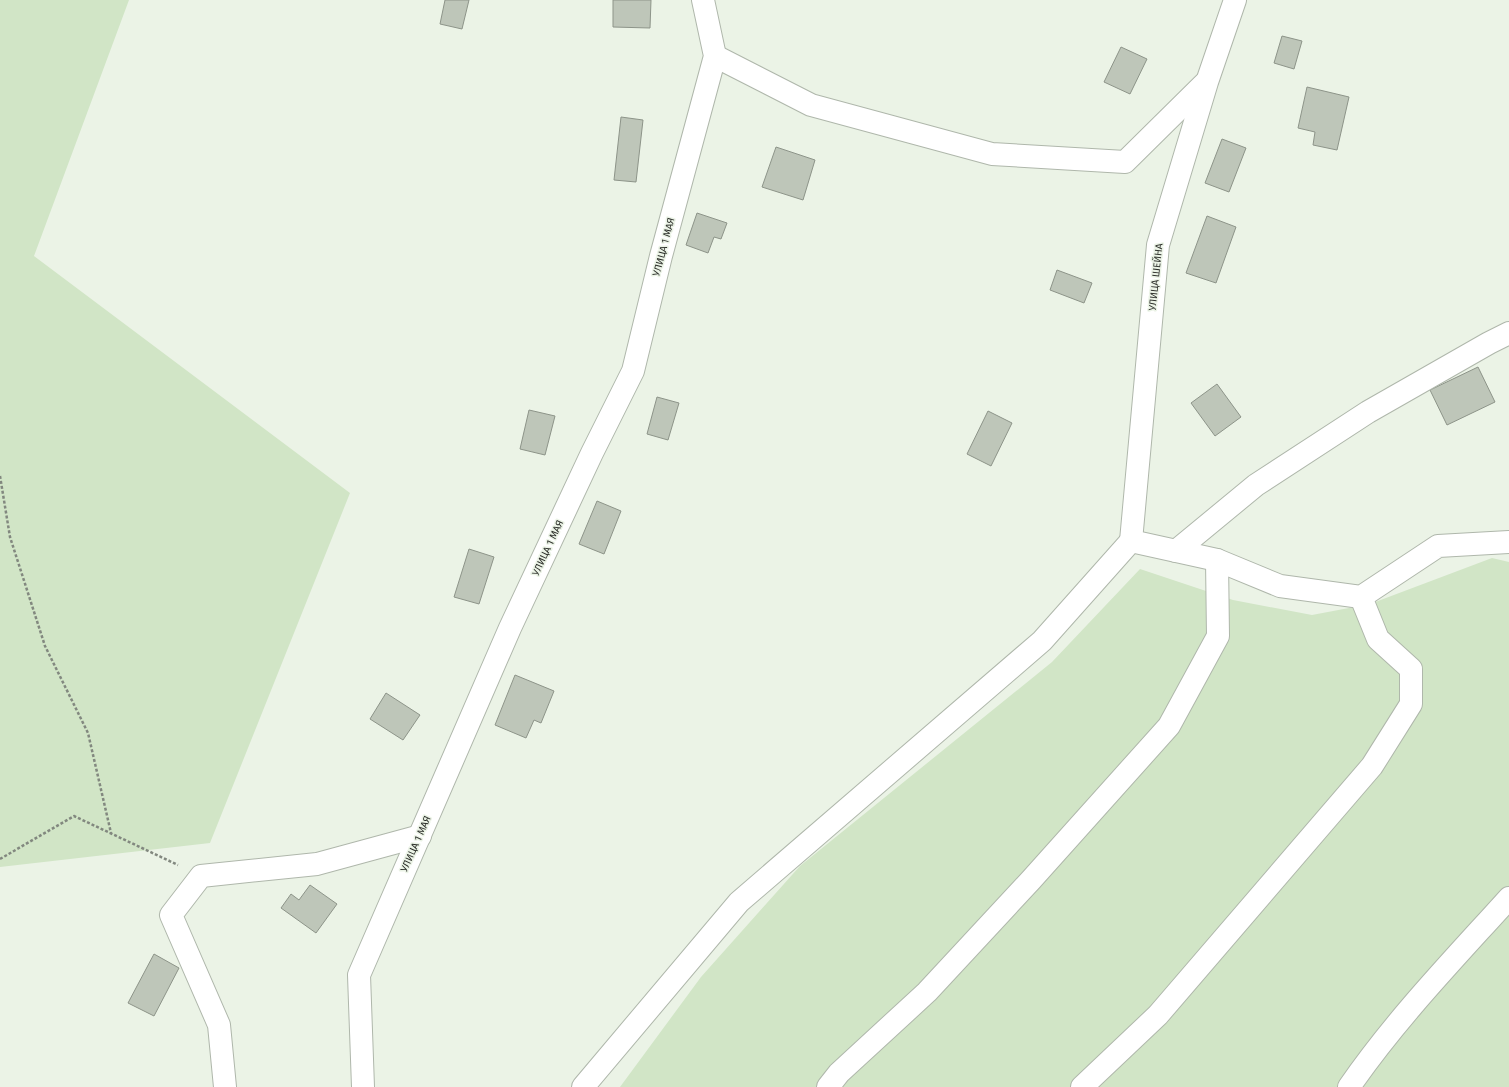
<svg xmlns="http://www.w3.org/2000/svg" width="1509" height="1087" font-family="'Fira Sans',sans-serif">
<style>
.green{fill:#d1e5c6}
.building{fill:#bec6b9;stroke:#8d9489}
.lines{fill:none;stroke-linecap:round;stroke-linejoin:round}
.minor-casing{stroke:#afb7ab;stroke-width:24}
.path{stroke:#82887f;stroke-width:2.5;stroke-dasharray:3 2;stroke-linecap:butt}
.minor{stroke:#fff;stroke-width:22}
.labels{text-anchor:middle;dominant-baseline:central;stroke-width:3;stroke-linejoin:round;paint-order:stroke}
.street-label{font-size:10px;fill:#2b2e29;stroke:#ebf3e6}
</style>
<rect width="100%" height="100%" fill="#ebf3e6"/>
<!-- green -->
<g class="green">
<path d="M0,0H129L34,256L350,493L210,843L0,867Z"/>
<path d="M1492,558L1509,562V1087H620L701,977L800,866L1052,662L1140,569L1233,600L1312,615L1370,604Z"/>
</g>
<!-- building -->
<g class="building">
<path d="M445,0H469L462,29L440,24Z"/>
<path d="M613,0H651L650,28L613,27Z"/>
<path d="M1282,36L1302,41L1294,69L1274,63Z"/>
<path d="M1121,47L1147,59L1130,94L1104,82Z"/>
<path d="M1307,87L1349,97L1337,150L1313,145L1315,132L1298,128Z"/>
<path d="M621,117L643,120L636,182L614,180Z"/>
<path d="M1222,139L1246,148L1229,192L1205,183Z"/>
<path d="M776,147L815,160L803,200L762,187Z"/>
<path d="M697,213L727,223L721,239L714,237L708,253L686,245Z"/>
<path d="M1207,216L1236,227L1216,283L1186,273Z"/>
<path d="M1057,270L1092,283L1084,303L1050,290Z"/>
<path d="M1478,367L1495,402L1447,425L1430,390Z"/>
<path d="M1217,384L1241,417L1215,436L1191,403Z"/>
<path d="M657,397L679,403L668,440L647,434Z"/>
<path d="M529,410L555,416L545,455L520,449Z"/>
<path d="M988,411L1012,423L991,466L967,454Z"/>
<path d="M597,501L621,511L604,554L579,544Z"/>
<path d="M469,549L494,557L479,604L454,597Z"/>
<path d="M515,675L554,691L541,723L534,720L526,738L495,725Z"/>
<path d="M386,693L420,715L403,740L370,719Z"/>
<path d="M310,885L337,904L316,933L281,908L291,894L299,900Z"/>
<path d="M154,954L179,968L154,1016L128,1003Z"/>
</g>
<g class="lines">
<defs>
<g id="minor">
<path d="M715,56L811,105L992,154L1125,162L1204,84"/>
<path d="M1131,541L1158,245L1207,82L1235,0"/>
<path d="M1131,541L1217,560L1280,586L1361,597L1438,546L1509,542"/>
<path d="M1176,551L1256,485L1368,412L1489,343L1509,333"/>
<path d="M225,1087L219,1025L171,915L201,876L317,864L420,836"/>
<path d="M363,1087L359,975L510,628L592,453L633,371L661,256L715,56L703,0"/>
<path d="M583,1087L739,902L1042,641L1131,541"/>
<path d="M828,1087L839,1073L927,992L1031,880L1169,726L1218,636L1217,560"/>
<path d="M1082,1087L1158,1015L1372,766L1411,704V669L1378,639L1361,597"/>
<path d="M1349,1087C1396,1019 1454,959 1509,898"/>
</g>
</defs>
<!-- minor casing -->
<use href="#minor" class="minor-casing"/>
<!-- path -->
<g class="path">
<path d="M0,476L10,537L45,646L88,733L111,833"/>
<path d="M0,859L74,816L178,865"/>
</g>
<!-- minor -->
<use href="#minor" class="minor"/>
</g>
<g class="labels">
<!-- street labels -->
<g class="street-label">
<text transform="translate(664 247) rotate(-75)">УЛИЦА 1 МАЯ</text>
<text transform="translate(1156 277) rotate(-84)">УЛИЦА ШЕЙНА</text>
<text transform="translate(548 548) rotate(-65)">УЛИЦА 1 МАЯ</text>
<text transform="translate(416 844) rotate(-66)">УЛИЦА 1 МАЯ</text>
</g>
</g>
</svg>
